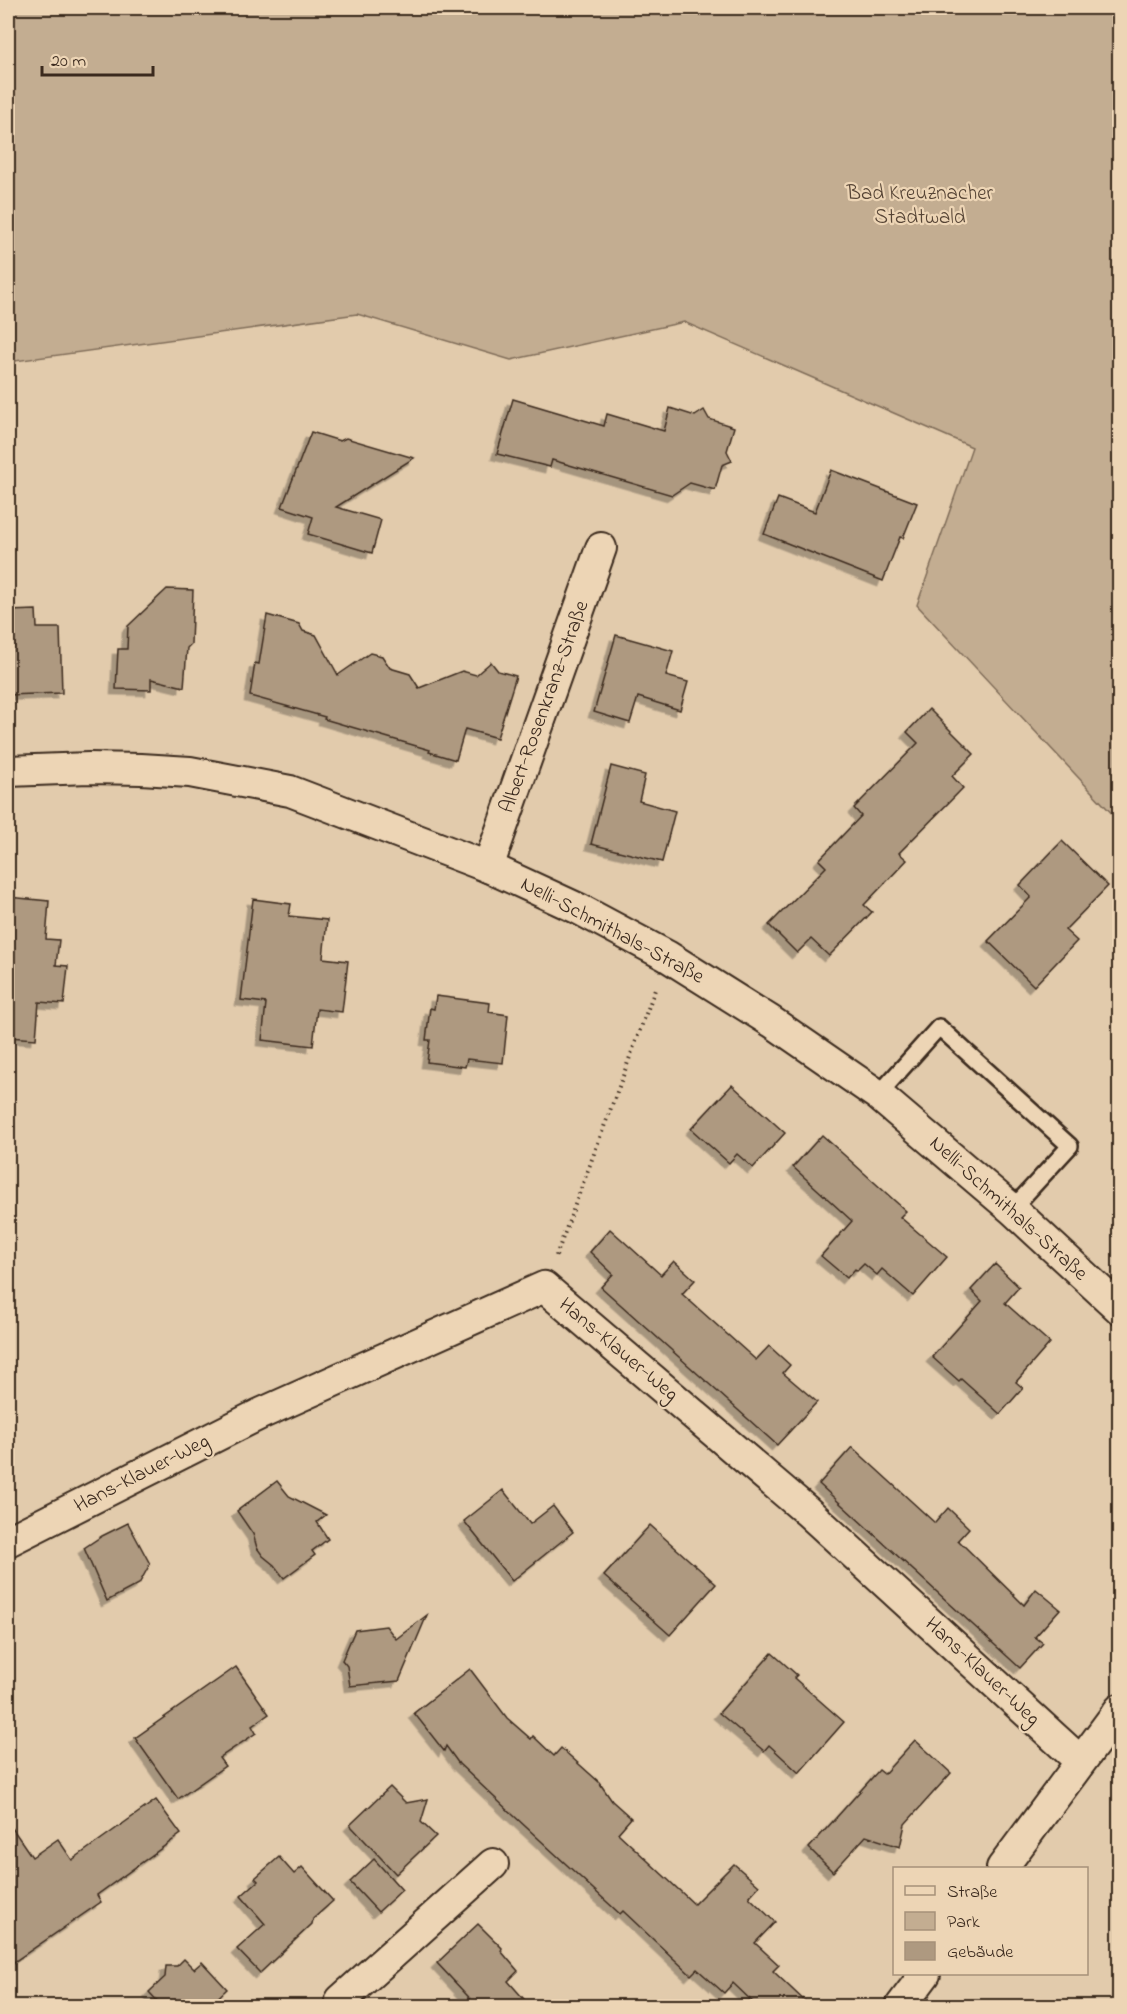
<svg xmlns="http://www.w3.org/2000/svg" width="1127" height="2014" font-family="'Indie Flower',sans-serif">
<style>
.green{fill:#c3ad91;stroke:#7f6c58;stroke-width:1.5}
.building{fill:#ae9980;stroke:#3b2a1e;stroke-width:1.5;filter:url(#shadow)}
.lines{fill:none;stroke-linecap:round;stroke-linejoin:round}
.service-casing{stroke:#3b2a1e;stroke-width:20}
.minor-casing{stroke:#3b2a1e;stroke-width:34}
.path{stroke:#3b2a1e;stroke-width:4;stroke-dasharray:1.5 4.5;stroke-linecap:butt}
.service{stroke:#edd5b5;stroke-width:15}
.minor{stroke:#edd5b5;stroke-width:30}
.labels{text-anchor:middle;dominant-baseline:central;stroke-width:4.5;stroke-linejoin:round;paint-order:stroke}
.park-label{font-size:21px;fill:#564435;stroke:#edd5b5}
.street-label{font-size:21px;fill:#3b2a1e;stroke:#edd5b5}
</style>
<defs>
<filter id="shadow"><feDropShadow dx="-5.5" dy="5.5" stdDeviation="0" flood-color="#0004"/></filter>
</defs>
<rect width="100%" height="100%" fill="#e2cbac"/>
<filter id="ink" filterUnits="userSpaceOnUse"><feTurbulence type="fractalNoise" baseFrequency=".0167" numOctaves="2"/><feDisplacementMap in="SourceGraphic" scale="12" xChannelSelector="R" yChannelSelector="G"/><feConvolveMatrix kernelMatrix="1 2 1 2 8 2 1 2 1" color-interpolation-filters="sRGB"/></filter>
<g filter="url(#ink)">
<!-- green -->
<path class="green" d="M8,8H1119V821L917,605L972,447L684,322L511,360L357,314L8,362Z"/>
<!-- building -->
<g class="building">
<path d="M513,399L604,426L607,414L664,431L670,408L695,416L704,410L709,419L734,427L727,451L732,461L722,465L715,490L690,483L672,495L552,460L550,467L497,454Z"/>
<path d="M311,432L340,441L346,438L414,458L336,507L381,520L372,553L308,534L313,517L282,507Z"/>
<path d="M831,470L917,503L903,538L900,537L883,581L764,534L778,498L815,512Z"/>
<path d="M167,589L193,590L191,644L187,648L184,687L151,679V690L116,689L118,649H127L128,626Z"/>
<path d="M36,610L37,628H60L62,693L8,695V611Z"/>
<path d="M267,615L299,624L303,631L316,635L338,675L370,653L382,656L390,668L410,674L419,688L462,671L476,675L491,662L498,671L516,676L497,738L465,729L456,760L429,752L430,750L324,719L325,717L250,696L255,663L259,664Z"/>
<path d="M616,635L673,651L666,676L688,682L680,710L638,697L630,723L594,712Z"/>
<path d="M929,709L974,754L952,776L963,788L899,853L907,860L864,905L872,912L829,956L811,939L797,953L769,925L826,867L819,860L861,816L854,808L918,743L907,732Z"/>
<path d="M611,766L645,775L639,801L675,811L662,862L591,844Z"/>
<path d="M1062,841L1108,886L1065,930L1077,941L1034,986L988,941L1031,897L1020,885Z"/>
<path d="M8,897L49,901L46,939L59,940L56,965L68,966L64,1004L39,1002L36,1039L8,1037Z"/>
<path d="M253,899L291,904L289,916L327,920L323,958L348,961L342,1012L317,1009L313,1046L262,1040L266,1003L241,1000Z"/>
<path d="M436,996L490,1003L489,1012L508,1015L503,1063L467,1059L465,1067L427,1062L430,1040H426L430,1008L434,1009Z"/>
<path d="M732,1085L785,1133L753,1168L737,1154L729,1163L691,1129Z"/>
<path d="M822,1135L906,1211L900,1217L947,1257L913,1296L882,1269L877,1275L864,1264L857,1271L855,1269L847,1278L821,1256L852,1221L793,1167Z"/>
<path d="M610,1229L661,1275L674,1261L695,1280L682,1294L756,1360L769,1346L790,1365L783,1373L817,1402L777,1445L601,1287L613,1274L590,1252Z"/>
<path d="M995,1264L1019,1287L1005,1303L1050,1343L1016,1382L1023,1388L1000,1414L961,1379L959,1381L932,1357L982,1301L971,1290Z"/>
<path d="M852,1447L935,1523L948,1508L969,1528L958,1540L1024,1605L1036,1589L1060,1609L1035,1637L1043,1643L1020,1668L819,1484Z"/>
<path d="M277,1481L289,1496L326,1515L317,1522L328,1539L312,1551L315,1555L284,1578L274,1565L263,1556L257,1548L253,1534L237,1511Z"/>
<path d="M503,1490L530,1524L553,1506L573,1532L512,1581L464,1521Z"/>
<path d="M128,1523L150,1564L139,1584L107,1601L84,1548L102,1536Z"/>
<path d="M650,1525L716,1584L670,1635L604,1576Z"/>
<path d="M427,1615L399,1681L350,1686L347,1666L342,1660L355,1630L386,1626L396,1639Z"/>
<path d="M772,1653L797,1675L794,1678L844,1722L799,1773L769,1745L764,1751L719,1713Z"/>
<path d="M236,1667L269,1714L252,1726L256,1733L219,1758L225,1766L178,1799L135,1738Z"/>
<path d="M470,1669L507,1718L531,1739L533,1736L554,1756L561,1748L599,1782L612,1801L631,1818L618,1833L694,1904L734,1864L759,1886L749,1897L775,1922L755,1943L779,1965L773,1971L811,2007H758L733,1983L724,1993L697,1969L691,1975L623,1911L620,1914L513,1815L459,1764L446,1746L444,1751L414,1713Z"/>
<path d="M915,1740L951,1773L905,1824L900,1847L866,1836L833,1872L809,1848L879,1770L884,1774Z"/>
<path d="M390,1787L406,1803L428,1799L421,1822L436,1836L396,1874L350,1825Z"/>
<path d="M156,1800L181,1834L97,1895L101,1902L8,1966V1822L32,1857L58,1839L72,1860Z"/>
<path d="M279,1857L294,1874L302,1867L333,1901L313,1919L312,1924L260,1973L237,1949L265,1924L241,1896L258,1881L255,1878Z"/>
<path d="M374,1859L402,1890L378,1912L350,1882Z"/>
<path d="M478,1924L502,1948L501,1951L518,1971L508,1981L531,2007H478L437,1963Z"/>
<path d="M184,1959L194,1969L202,1962L227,1989L208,2007H163L149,1992L165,1977L166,1966H177Z"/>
</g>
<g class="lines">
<defs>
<path id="service" d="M878,1095L939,1027L1070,1146L1012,1209"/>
<g id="minor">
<path d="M8,771L89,768L141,769L190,772L290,791L488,867L579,909L667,956L772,1022L878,1095L1012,1209L1120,1309"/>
<path d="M488,867L601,548"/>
<path d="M8,1541L260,1414L544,1287L807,1511L1080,1761"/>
<path d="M1002,1868L1120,1709"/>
<path d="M341,2000L493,1864"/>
<path d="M901,2006L925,1974"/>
</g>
</defs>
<!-- service casing -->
<use href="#service" class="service-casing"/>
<!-- minor casing -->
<use href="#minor" class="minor-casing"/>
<!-- path -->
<path class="path" d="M556,1256L656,987"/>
<!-- service -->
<use href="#service" class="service"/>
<!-- minor -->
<use href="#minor" class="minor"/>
</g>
</g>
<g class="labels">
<!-- park labels -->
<g class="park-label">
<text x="920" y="194">Bad Kreuznacher<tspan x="920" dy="24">Stadtwald</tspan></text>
</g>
<!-- street labels -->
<g class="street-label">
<text transform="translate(545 707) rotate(-70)">Albert-Rosenkranz-Straße</text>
<text transform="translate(612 931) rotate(28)">Nelli-Schmithals-Straße</text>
<text transform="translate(1008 1209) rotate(42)">Nelli-Schmithals-Straße</text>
<text transform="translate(618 1350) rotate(40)">Hans-Klauer-Weg</text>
<text transform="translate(142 1474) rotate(-27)">Hans-Klauer-Weg</text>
<text transform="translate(982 1672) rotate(43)">Hans-Klauer-Weg</text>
</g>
</g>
<!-- margin -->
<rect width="1127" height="2014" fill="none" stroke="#edd5b5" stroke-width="30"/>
<rect x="15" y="15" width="1097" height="1984" fill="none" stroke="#3b2a1e" stroke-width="2" filter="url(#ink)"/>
<!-- legend -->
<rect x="893" y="1867" width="195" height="108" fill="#edd5b5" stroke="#a69179" stroke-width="1.5"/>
<rect x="905" y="1886" width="30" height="9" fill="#edd5b5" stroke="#a69179" stroke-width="1.5"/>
<text x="947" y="1897" font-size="18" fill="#3b2a1e">Straße</text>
<rect x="905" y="1912" width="30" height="18" fill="#c3ad91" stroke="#a69179" stroke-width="1.5"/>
<text x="947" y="1927" font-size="18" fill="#3b2a1e">Park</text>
<rect x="905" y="1942" width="30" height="18" fill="#ae9980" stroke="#a69179" stroke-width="1.5"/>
<text x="947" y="1957" font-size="18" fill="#3b2a1e">Gebäude</text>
<!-- scale -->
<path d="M42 66v9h111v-9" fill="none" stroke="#3b2a1e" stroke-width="3"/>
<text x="51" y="66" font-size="18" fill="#3b2a1e" stroke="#edd5b5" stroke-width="4.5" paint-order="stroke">20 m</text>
</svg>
